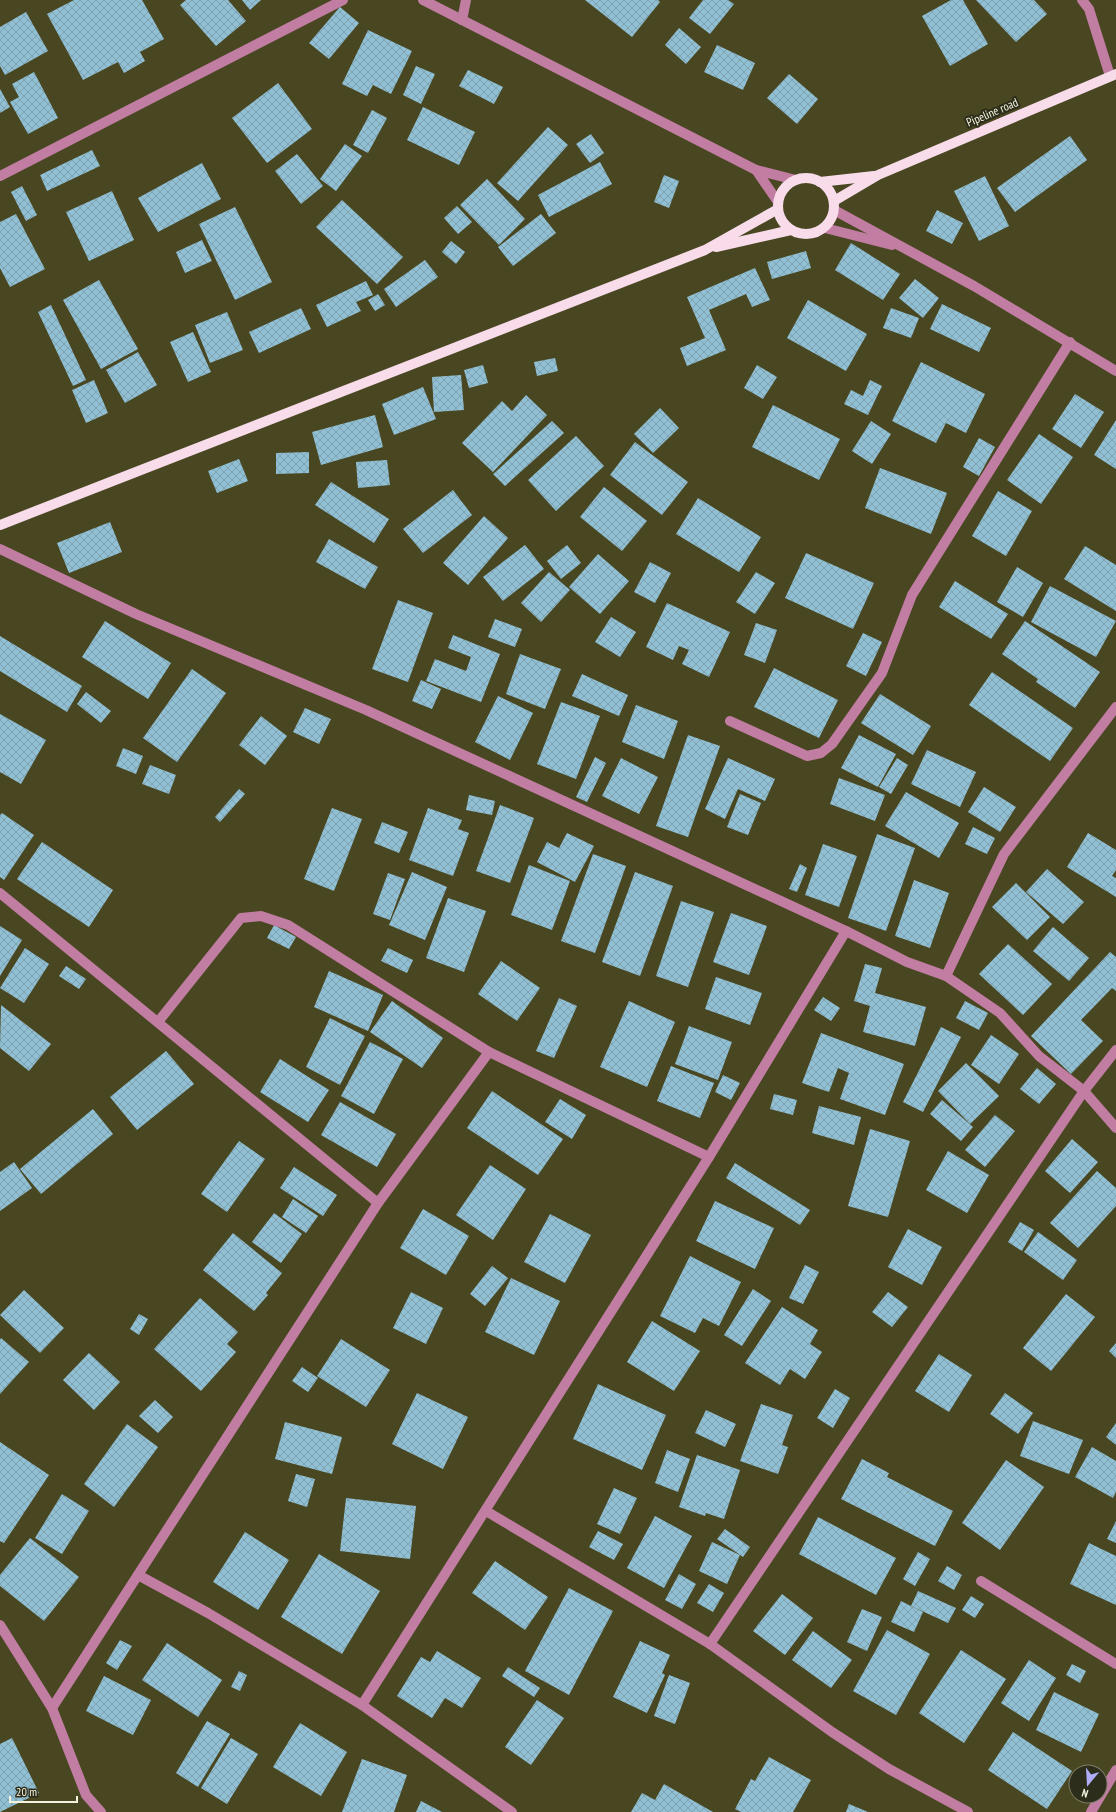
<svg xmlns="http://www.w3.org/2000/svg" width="1116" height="1812" font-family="'PT Sans Narrow',sans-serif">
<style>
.building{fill:url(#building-cross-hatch)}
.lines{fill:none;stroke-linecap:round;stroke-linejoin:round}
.minor{stroke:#c17da2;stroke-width:10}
.major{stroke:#f8dcea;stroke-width:10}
.labels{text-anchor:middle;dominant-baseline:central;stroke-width:4;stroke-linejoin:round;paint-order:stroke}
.street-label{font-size:12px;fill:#f4f4de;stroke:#2d2d1c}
</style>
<defs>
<pattern id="building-cross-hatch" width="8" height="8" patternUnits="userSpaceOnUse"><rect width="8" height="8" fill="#91c0d4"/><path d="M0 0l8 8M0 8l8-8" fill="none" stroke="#7fa2b0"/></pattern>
</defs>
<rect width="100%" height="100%" fill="#494721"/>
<!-- building -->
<g class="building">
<path d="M74,0H142L164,39L140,52L145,61L124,73L118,62L83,80L47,14Z"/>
<path d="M186,0H228L246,21L216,46L180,5Z"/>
<path d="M242,0H261L250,10Z"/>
<path d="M585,0H658L660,2L632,37Z"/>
<path d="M703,0H728L734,4L710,34L689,18Z"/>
<path d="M951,0H963L988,44L950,66L922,16Z"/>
<path d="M976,0H1034L1047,14L1016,42Z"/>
<path d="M340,7L359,23L329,59L309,43Z"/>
<path d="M26,12L48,51L5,75L0,66V27Z"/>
<path d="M679,28L701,47L686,64L665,45Z"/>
<path d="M368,30L412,51L391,94L373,85L367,96L342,84Z"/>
<path d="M717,45L755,63L743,90L704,72Z"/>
<path d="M416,66L435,74L421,104L403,95Z"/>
<path d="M468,70L503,87L494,104L459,86Z"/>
<path d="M34,72L58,118L28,134L10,102L19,97L12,84Z"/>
<path d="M789,74L818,99L797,124L767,98Z"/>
<path d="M278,83L312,129L267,163L232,118Z"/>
<path d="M0,89L10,107L0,113Z"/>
<path d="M423,107L475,132L459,165L407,140Z"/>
<path d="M372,110L387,118L368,153L353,145Z"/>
<path d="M548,127L568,145L518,201L497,183Z"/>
<path d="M591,134L604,153L590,163L576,144Z"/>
<path d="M1070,136L1087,160L1015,212L997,188Z"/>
<path d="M345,144L362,156L336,191L320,179Z"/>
<path d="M92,150L100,166L47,191L40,175Z"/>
<path d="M297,154L323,186L301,204L275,171Z"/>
<path d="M600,162L612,184L549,217L538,195Z"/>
<path d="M202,163L221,199L158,232L138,198Z"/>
<path d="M664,175L679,181L669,208L654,202Z"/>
<path d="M985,176L1009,226L979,241L954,191Z"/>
<path d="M487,179L525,219L499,245L460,205Z"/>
<path d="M22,186L37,215L26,221L11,192Z"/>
<path d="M112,191L134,240L89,261L66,212Z"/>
<path d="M342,200L403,257L377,284L316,227Z"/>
<path d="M457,206L472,222L458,234L444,218Z"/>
<path d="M235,207L272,282L235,300L199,224Z"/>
<path d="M937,210L963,223L952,244L926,231Z"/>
<path d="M16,214L45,269L10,287L0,268V222Z"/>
<path d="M541,214L556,233L513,266L498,247Z"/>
<path d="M202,240L212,261L185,273L176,252Z"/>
<path d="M451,241L465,252L456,264L442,252Z"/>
<path d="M851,243L900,274L883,300L835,270Z"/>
<path d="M806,251L811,268L772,279L767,262Z"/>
<path d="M425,260L438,277L396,307L384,289Z"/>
<path d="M755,268L770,300L752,307L746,294L709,310L726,350L687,366L680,348L705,338L687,297Z"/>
<path d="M915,279L939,298L923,318L899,298Z"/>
<path d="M99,280L138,349L101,369L63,300Z"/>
<path d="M366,281L373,295L356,302L361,311L327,327L316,305Z"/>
<path d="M378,294L385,305L375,311L368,300Z"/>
<path d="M808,300L867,334L846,371L787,338Z"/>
<path d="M942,304L991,328L979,352L930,329Z"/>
<path d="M51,305L86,380L73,386L38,312Z"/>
<path d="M301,308L311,329L259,353L249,332Z"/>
<path d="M891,308L919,318L911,338L883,328Z"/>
<path d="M227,312L243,350L210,363L195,325Z"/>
<path d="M193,332L211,372L188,382L170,342Z"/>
<path d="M138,352L157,385L125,403L106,370Z"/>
<path d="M555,358L558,371L537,376L534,362Z"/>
<path d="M921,362L985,394L966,433L946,423L936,443L892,421Z"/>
<path d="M483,365L488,383L469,388L464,370Z"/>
<path d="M757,365L777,377L763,399L744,388Z"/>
<path d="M461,375L464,410L434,412L432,377Z"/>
<path d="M94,380L108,413L86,423L72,390Z"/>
<path d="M870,380L882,386L868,415L844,404L851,390L863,396Z"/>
<path d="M423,387L436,419L394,435L382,404Z"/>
<path d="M1075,394L1104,412L1081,448L1052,429Z"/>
<path d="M526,395L547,415L493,472L462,443L502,401L512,411Z"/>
<path d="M773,405L840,439L819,480L752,447Z"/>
<path d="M660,408L679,428L653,453L634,434Z"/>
<path d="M375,415L383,447L321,465L312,432Z"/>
<path d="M1116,420V469L1094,455Z"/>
<path d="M552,421L564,433L505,486L493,474Z"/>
<path d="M871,421L891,434L872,464L852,451Z"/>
<path d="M1039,434L1073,457L1041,504L1007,480Z"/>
<path d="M576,436L604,466L556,511L528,480Z"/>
<path d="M979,438L995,447L979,476L963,467Z"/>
<path d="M635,442L688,482L662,515L610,475Z"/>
<path d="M309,452V473L276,474V453Z"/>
<path d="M239,459L248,481L217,493L208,471Z"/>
<path d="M387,460L390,485L358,488L356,462Z"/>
<path d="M880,468L947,493L931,534L865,508Z"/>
<path d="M331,482L389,519L374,543L315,505Z"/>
<path d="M604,487L647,521L622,551L580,517Z"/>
<path d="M453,490L472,515L423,553L403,529Z"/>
<path d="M998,491L1032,511L1006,556L972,536Z"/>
<path d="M698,498L761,537L739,572L676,534Z"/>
<path d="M484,516L508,538L468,585L443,563Z"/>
<path d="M110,522L122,552L69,573L57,543Z"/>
<path d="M329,539L378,567L365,589L316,562Z"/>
<path d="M525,545L544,569L503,601L483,577Z"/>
<path d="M567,545L581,563L561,579L547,561Z"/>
<path d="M1085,546L1116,565V611L1064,579Z"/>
<path d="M806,553L874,583L853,629L785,598Z"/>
<path d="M598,554L629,581L600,614L569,587Z"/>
<path d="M650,562L671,573L655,603L634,592Z"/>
<path d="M1017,567L1043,583L1023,617L997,602Z"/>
<path d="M549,572L570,590L541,622L521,603Z"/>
<path d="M756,572L775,583L755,614L736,602Z"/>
<path d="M955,581L1008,614L991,639L939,607Z"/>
<path d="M1050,586L1116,621L1096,657L1031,622Z"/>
<path d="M398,600L433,613L408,682L372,669Z"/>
<path d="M667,603L730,632L709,677L682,664L689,650L679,646L673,660L646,647Z"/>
<path d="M611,617L636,632L620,657L595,642Z"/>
<path d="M495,619L522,629L515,647L488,637Z"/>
<path d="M105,621L171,663L148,699L82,657Z"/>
<path d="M1025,621L1100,672L1075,708L1036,682L1038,679L1002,654Z"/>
<path d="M756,623L777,630L765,663L744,655Z"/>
<path d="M863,633L882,642L866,676L846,666Z"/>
<path d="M453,635L500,654L481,702L426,681L435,659L466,671L471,657L448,648Z"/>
<path d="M0,636L82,686L67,712L0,671Z"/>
<path d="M520,654L561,669L545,709L506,694Z"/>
<path d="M774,668L838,700L819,738L754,707Z"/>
<path d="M192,669L226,693L177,762L143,738Z"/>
<path d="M992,672L1073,728L1050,761L969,705Z"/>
<path d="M582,674L628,695L619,716L572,696Z"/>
<path d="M421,680L441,689L432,709L412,701Z"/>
<path d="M86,692L111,711L101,723L77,704Z"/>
<path d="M880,694L931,726L913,755L861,723Z"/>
<path d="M498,696L533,713L510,760L475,742Z"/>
<path d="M561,702L600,716L576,779L537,764Z"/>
<path d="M636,705L678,721L664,759L622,742Z"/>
<path d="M305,708L331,719L319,744L293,732Z"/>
<path d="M0,714L46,740L21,784L0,772Z"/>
<path d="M261,716L287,736L265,765L239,745Z"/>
<path d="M688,735L720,746L688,837L656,826Z"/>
<path d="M859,735L896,754L878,787L841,768Z"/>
<path d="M123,748L143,756L136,774L116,766Z"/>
<path d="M927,750L976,772L960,807L911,784Z"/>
<path d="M595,757L606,763L587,802L576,797Z"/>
<path d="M621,758L658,777L639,814L602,796Z"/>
<path d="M728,758L775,779L765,801L738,789L725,819L705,809Z"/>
<path d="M897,758L908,765L891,794L879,787Z"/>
<path d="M150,765L176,775L169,794L142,784Z"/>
<path d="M839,778L885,795L875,821L830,804Z"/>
<path d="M984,787L1016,807L1000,832L968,812Z"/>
<path d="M239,789L245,794L220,822L215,817Z"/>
<path d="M906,792L959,823L939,858L885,826Z"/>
<path d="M740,794L761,803L748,835L727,827Z"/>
<path d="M469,795L495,801L492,815L466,810Z"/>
<path d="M500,805L534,818L510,883L476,871Z"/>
<path d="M332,808L362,819L334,891L304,879Z"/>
<path d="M428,808L462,820L458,829L469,833L453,876L409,860Z"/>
<path d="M2,813L34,835L4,880L0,877V815Z"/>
<path d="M382,822L408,832L399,853L374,843Z"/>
<path d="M973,827L995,838L987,854L965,844Z"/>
<path d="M567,833L594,846L575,882L537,862L547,842L559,848Z"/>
<path d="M1088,833L1116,850V870L1112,876L1116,878V897L1067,867Z"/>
<path d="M877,834L915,848L886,931L848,918Z"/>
<path d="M42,842L113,890L89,927L17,879Z"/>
<path d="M823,844L857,856L839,907L805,895Z"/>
<path d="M593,854L626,866L595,953L561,941Z"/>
<path d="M800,864L807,868L797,892L789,889Z"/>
<path d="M529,865L570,881L552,930L511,915Z"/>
<path d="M1047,869L1084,902L1063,924L1026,892Z"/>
<path d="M412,872L447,887L425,940L389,925Z"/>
<path d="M635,872L673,886L640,976L602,962Z"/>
<path d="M388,873L405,879L390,920L373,914Z"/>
<path d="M914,880L949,893L930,948L895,936Z"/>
<path d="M1016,883L1050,917L1027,940L992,907Z"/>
<path d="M448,898L486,911L464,972L426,958Z"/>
<path d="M681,901L714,912L688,987L656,976Z"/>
<path d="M731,913L767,926L749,975L713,962Z"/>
<path d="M274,925L296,937L289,949L267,938Z"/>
<path d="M0,926L22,940L0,976Z"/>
<path d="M1053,927L1089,958L1069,981L1033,951Z"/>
<path d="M1008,944L1052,984L1023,1015L979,974Z"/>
<path d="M25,948L49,964L24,1003L0,988Z"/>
<path d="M388,948L413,960L407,973L381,961Z"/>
<path d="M1110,952L1116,957V991L1112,988L1081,1020L1103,1041L1071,1074L1031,1036Z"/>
<path d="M501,961L540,988L517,1021L478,994Z"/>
<path d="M865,964L882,968L875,993L926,1007L915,1046L863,1032L870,1006L854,1001Z"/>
<path d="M66,966L86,979L79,989L59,976Z"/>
<path d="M329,971L383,995L368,1031L314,1007Z"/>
<path d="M716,977L762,993L750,1025L705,1009Z"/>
<path d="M823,997L840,1008L831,1021L814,1010Z"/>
<path d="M559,998L577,1006L554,1058L536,1051Z"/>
<path d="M392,1001L443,1038L422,1068L370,1032Z"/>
<path d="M629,1001L675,1022L647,1087L600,1067Z"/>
<path d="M965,1001L988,1013L979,1030L956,1018Z"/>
<path d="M1,1005L51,1044L29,1071L0,1048Z"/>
<path d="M330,1018L365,1036L340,1085L306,1067Z"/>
<path d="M689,1026L732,1042L718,1080L675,1064Z"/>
<path d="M941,1027L961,1037L923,1112L903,1102Z"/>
<path d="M821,1033L904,1064L885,1115L840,1099L849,1073L838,1068L829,1092L802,1083Z"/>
<path d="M991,1035L1019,1054L999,1084L971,1065Z"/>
<path d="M370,1042L403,1059L374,1114L341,1096Z"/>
<path d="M166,1051L194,1084L137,1130L110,1097Z"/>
<path d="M280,1059L329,1090L308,1122L260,1092Z"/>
<path d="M966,1063L999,1096L970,1124L938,1091Z"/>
<path d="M671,1066L714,1083L700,1118L657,1101Z"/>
<path d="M1037,1068L1056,1084L1039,1104L1020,1089Z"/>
<path d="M723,1075L740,1083L731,1100L715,1092Z"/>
<path d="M492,1091L563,1139L538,1175L467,1128Z"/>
<path d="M774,1094L797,1100L793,1115L770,1109Z"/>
<path d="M560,1099L586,1115L572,1139L545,1122Z"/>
<path d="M942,1100L973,1127L961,1141L930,1114Z"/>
<path d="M340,1102L396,1134L377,1167L321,1135Z"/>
<path d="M819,1106L861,1117L854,1145L812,1133Z"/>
<path d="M93,1109L113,1134L41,1194L20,1169Z"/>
<path d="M995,1115L1015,1131L985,1167L965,1150Z"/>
<path d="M870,1129L910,1141L888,1217L848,1206Z"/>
<path d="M1072,1139L1098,1162L1070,1193L1045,1171Z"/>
<path d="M239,1141L265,1159L227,1212L201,1194Z"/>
<path d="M948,1151L989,1175L967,1213L926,1190Z"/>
<path d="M14,1162L32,1188L0,1211V1172Z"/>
<path d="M735,1163L810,1210L800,1225L726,1178Z"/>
<path d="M490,1165L526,1189L493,1240L456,1215Z"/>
<path d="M294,1167L337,1195L323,1216L280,1188Z"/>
<path d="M1097,1171L1116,1188V1206L1078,1248L1050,1223Z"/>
<path d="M293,1199L318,1216L306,1233L282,1217Z"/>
<path d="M715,1201L774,1228L755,1269L696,1241Z"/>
<path d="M423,1209L469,1236L446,1275L400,1248Z"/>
<path d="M274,1213L302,1234L281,1263L252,1242Z"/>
<path d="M550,1214L591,1235L565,1283L524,1262Z"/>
<path d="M1020,1222L1034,1230L1022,1251L1008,1242Z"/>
<path d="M908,1229L942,1247L922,1285L888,1267Z"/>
<path d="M1038,1232L1077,1260L1063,1280L1024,1252Z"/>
<path d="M233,1233L282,1273L266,1293L268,1295L254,1311L203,1270Z"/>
<path d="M690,1256L741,1282L719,1326L703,1318L695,1333L660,1316Z"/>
<path d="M805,1265L819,1272L803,1304L789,1298Z"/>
<path d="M492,1266L508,1278L485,1306L470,1294Z"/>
<path d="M511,1278L560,1301L534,1355L485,1332Z"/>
<path d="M753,1289L771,1301L742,1346L724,1335Z"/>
<path d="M24,1290L64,1328L40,1353L0,1315Z"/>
<path d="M411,1292L443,1308L426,1344L393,1328Z"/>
<path d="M888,1292L908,1307L892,1327L872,1312Z"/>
<path d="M1066,1294L1095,1317L1051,1371L1023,1348Z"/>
<path d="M200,1298L238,1332L227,1344L236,1352L201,1391L154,1349Z"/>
<path d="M782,1307L818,1330L810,1344L822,1352L805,1379L790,1369L780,1385L745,1363Z"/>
<path d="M139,1314L148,1319L139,1335L130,1329Z"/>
<path d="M652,1321L700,1351L674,1391L627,1362Z"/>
<path d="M1,1338L29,1362L0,1394V1340Z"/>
<path d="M341,1339L390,1370L366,1407L317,1376Z"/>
<path d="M1116,1343V1358L1109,1351Z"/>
<path d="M89,1353L120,1382L94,1410L63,1380Z"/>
<path d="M939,1354L972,1375L949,1412L915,1391Z"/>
<path d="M302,1367L318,1378L308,1392L292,1381Z"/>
<path d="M598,1384L666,1415L642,1470L573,1439Z"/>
<path d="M835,1389L850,1398L833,1428L817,1418Z"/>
<path d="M417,1393L468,1417L443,1469L392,1444Z"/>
<path d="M1005,1393L1033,1413L1018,1434L990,1414Z"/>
<path d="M155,1400L173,1417L158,1433L139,1416Z"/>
<path d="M761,1404L793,1415L782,1445L788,1447L778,1474L740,1461Z"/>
<path d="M706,1410L736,1424L725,1447L695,1433Z"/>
<path d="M1033,1421L1083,1440L1069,1474L1020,1456Z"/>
<path d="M285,1422L342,1437L332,1474L275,1459Z"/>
<path d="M1116,1423V1445L1106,1437Z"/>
<path d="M127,1424L158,1447L114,1507L84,1484Z"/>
<path d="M0,1442L49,1475L4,1543L0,1541Z"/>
<path d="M1092,1447L1116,1461V1492L1113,1498L1075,1477Z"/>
<path d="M667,1450L690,1459L678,1492L655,1483Z"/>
<path d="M697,1455L740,1470L724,1519L706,1513L705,1516L679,1507Z"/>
<path d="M862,1459L889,1473L887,1477L953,1511L935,1546L841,1499Z"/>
<path d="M1006,1460L1044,1487L1000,1550L962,1523Z"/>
<path d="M296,1474L315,1479L307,1507L288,1501Z"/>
<path d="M614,1488L637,1498L620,1534L597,1524Z"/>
<path d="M62,1494L89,1511L62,1554L35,1538Z"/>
<path d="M346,1498L416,1506L410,1559L340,1551Z"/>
<path d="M655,1516L692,1536L664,1588L627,1568Z"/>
<path d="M818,1517L896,1558L876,1595L799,1554Z"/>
<path d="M1116,1521V1543L1107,1539Z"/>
<path d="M725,1529L750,1547L743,1557L717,1539Z"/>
<path d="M598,1531L623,1544L614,1560L589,1547Z"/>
<path d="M245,1532L289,1560L258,1610L213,1582Z"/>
<path d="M30,1538L79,1577L44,1621L0,1586V1575Z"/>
<path d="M712,1542L740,1555L727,1584L699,1571Z"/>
<path d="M1089,1543L1116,1556V1605L1070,1584Z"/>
<path d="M918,1552L930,1559L915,1586L903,1579Z"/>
<path d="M319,1554L380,1591L342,1654L281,1617Z"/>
<path d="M495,1561L548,1597L525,1630L472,1593Z"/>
<path d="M947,1566L962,1575L954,1590L938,1581Z"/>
<path d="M679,1574L696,1584L682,1609L665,1600Z"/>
<path d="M709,1584L724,1593L713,1612L697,1603Z"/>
<path d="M569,1588L613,1611L569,1695L525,1671Z"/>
<path d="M918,1591L956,1608L948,1623L911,1606Z"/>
<path d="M782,1594L813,1618L785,1655L753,1631Z"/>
<path d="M971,1596L984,1604L975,1618L962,1610Z"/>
<path d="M901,1601L923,1612L914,1632L891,1622Z"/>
<path d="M862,1609L882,1617L867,1651L847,1642Z"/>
<path d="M887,1630L930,1654L896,1715L853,1691Z"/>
<path d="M813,1631L852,1660L831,1688L792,1660Z"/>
<path d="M120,1640L132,1646L117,1670L106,1663Z"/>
<path d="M640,1641L670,1655L662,1673L665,1675L647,1713L613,1697Z"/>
<path d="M167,1643L222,1680L198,1717L142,1680Z"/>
<path d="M961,1650L1006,1679L964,1743L919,1713Z"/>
<path d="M437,1651L481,1678L462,1708L445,1698L432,1718L397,1696L421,1657L430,1662Z"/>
<path d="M1029,1660L1056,1678L1029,1721L1001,1703Z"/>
<path d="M1072,1664L1086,1671L1080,1683L1066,1675Z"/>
<path d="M508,1667L540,1688L534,1697L502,1676Z"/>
<path d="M239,1671L247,1675L240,1691L231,1687Z"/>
<path d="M669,1675L690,1683L675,1724L654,1716Z"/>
<path d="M104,1676L151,1700L133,1735L86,1711Z"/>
<path d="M1054,1692L1099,1714L1081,1752L1036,1730Z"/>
<path d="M537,1700L564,1718L531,1765L505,1747Z"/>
<path d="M207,1721L230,1734L198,1787L176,1773Z"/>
<path d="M300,1723L347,1752L321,1796L273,1767Z"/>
<path d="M1013,1732L1072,1771L1047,1809L988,1770Z"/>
<path d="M12,1738L39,1793L0,1812V1744Z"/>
<path d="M231,1738L258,1754L227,1804L201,1788Z"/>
<path d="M769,1757L811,1780L793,1812H741L735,1809L751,1779L755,1781Z"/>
<path d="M362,1759L407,1775L394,1812H342Z"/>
<path d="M664,1784L713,1812H631L642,1793L655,1800Z"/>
<path d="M421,1801L442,1812H416Z"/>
<path d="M849,1804L868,1812H846Z"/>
</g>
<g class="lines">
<!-- minor -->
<g class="minor">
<path d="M423,0L756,170L796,180"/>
<path d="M1082,0L1089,9L1110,76"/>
<path d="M462,20L466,0"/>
<path d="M756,170L778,202"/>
<path d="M0,176L343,0"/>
<path d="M834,210L974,286L1116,371"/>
<path d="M825,228L892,245"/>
<path d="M0,549L136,614L366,710L846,931L907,962L946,976L1000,1013L1039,1056L1084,1091L1116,1128"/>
<path d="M730,721L807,756L821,753L832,744L882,673L912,595L1070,342"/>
<path d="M0,893L378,1203"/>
<path d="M946,976L1004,854L1116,707"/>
<path d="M158,1022L241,918L261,916L288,925L489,1052L709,1157"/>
<path d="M486,1511L710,1644L832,1732L889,1769L968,1812"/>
<path d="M138,1575L208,1613L362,1705L512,1812"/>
<path d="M981,1581L1116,1664"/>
<path d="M0,1625L52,1708L86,1795L101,1812"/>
<path d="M710,1644L1084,1091L1116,1050"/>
<path d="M362,1705L709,1157L846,931"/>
<path d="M52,1708L378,1203L489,1052"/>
<path d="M1091,1812L1116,1770"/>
</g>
<!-- major -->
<g class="major">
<circle cx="806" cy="206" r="28"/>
<path d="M820,182L874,176"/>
<path d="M834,201L878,175L1116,74"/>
<path d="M716,247L791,230"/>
<path d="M0,525L705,250L778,209"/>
</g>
</g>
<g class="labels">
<!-- street labels -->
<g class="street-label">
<text transform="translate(992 112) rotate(-23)">Pipeline road</text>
</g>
</g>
<!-- north arrow -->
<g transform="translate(1088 1784) rotate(198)"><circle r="19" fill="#2d2d1c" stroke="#7d7d6a"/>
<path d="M0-3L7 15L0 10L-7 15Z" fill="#b2adf9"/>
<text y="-6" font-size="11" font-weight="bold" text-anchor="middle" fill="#f4f4de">N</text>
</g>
<!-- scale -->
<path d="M10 1796v6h67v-6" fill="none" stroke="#f4f4de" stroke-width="2"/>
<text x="16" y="1796" font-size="12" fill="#f4f4de" stroke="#2d2d1c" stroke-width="3" paint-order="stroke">20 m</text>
</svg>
